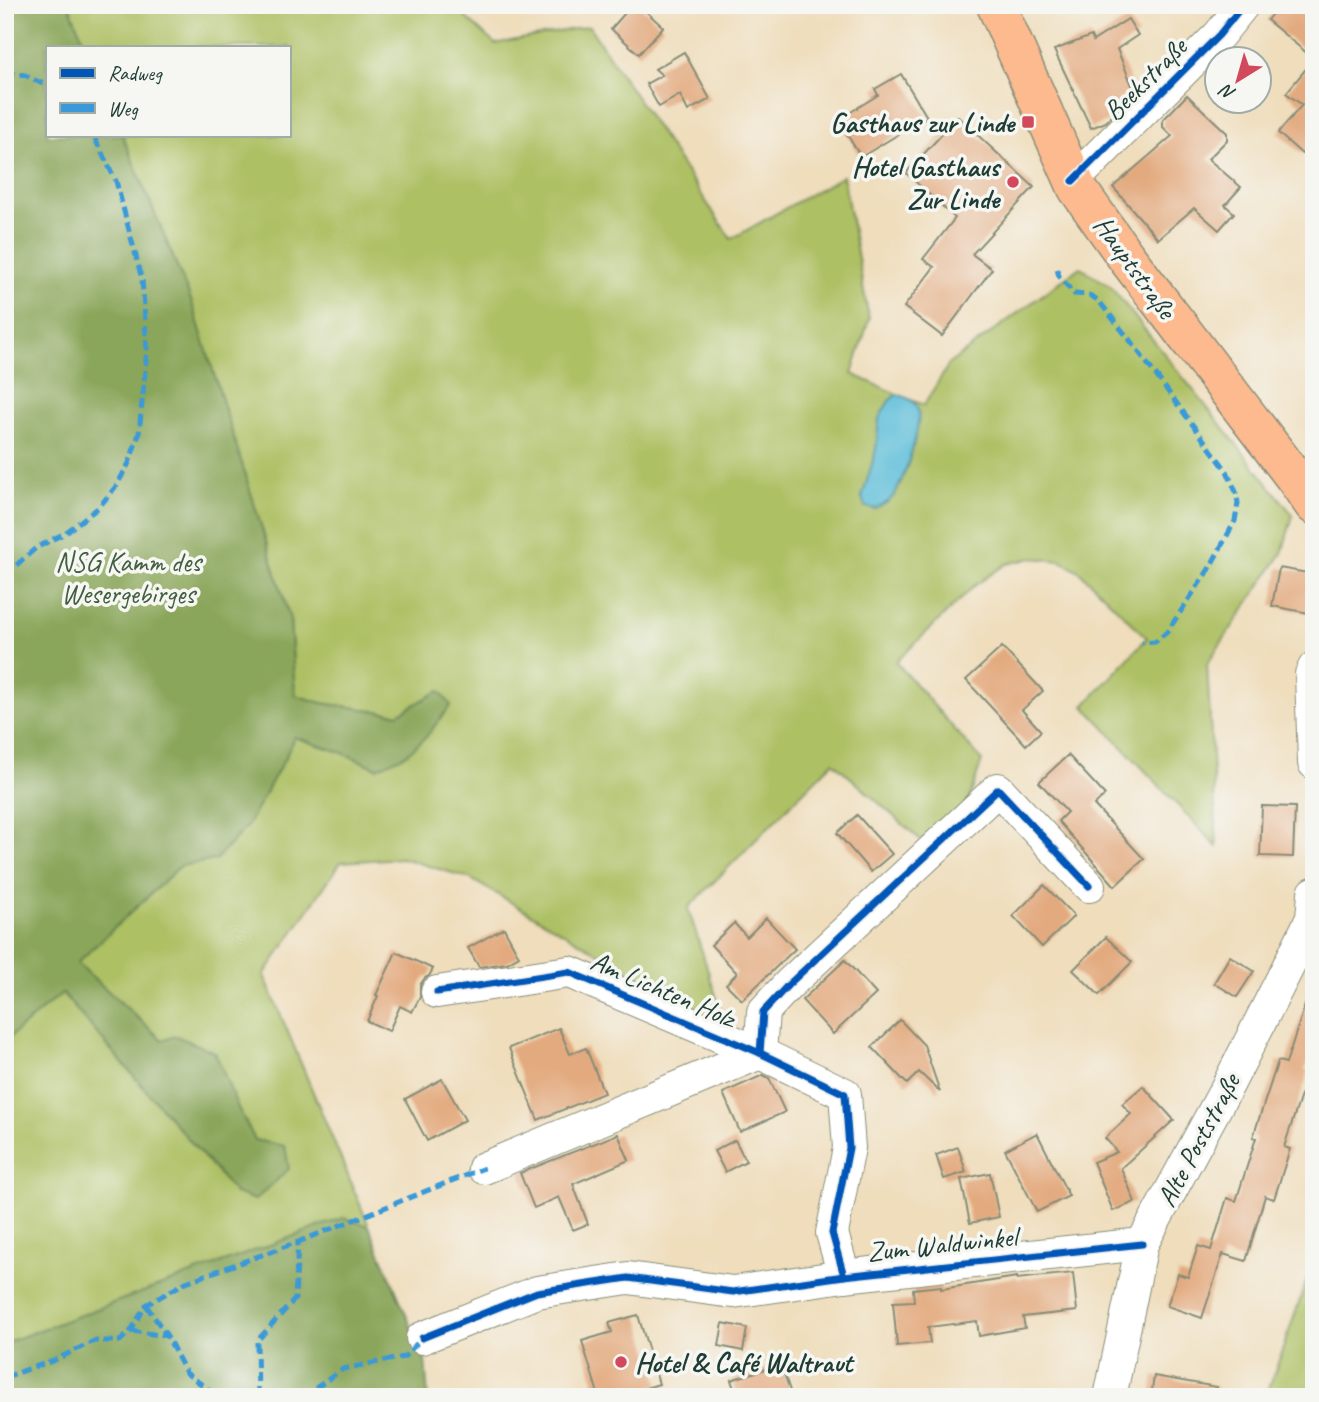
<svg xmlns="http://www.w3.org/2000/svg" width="1319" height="1402" font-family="Caveat,sans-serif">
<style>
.green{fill:#adc064;stroke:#667e4c;stroke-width:2}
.forest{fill:#8aa65a;stroke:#547247;stroke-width:2}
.water{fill:#5bbdd9;stroke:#3d7d86;stroke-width:2}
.building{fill:#e3aa7f}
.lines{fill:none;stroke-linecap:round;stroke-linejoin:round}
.minor-casing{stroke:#878d78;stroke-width:34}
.major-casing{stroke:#878d78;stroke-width:41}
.minor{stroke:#fff;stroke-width:32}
.major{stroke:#fcba8e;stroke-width:38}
.quiet{stroke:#3a99d8;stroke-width:5;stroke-dasharray:10 5;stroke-linecap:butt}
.cycleway-casing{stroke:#f6f6f2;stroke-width:11}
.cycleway{stroke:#0057b8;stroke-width:7}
.poi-dot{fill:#d1495b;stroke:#f6f6f2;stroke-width:2.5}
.labels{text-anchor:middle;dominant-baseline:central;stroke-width:7;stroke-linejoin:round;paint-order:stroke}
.street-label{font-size:28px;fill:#1f3d34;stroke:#f6f6f2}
.poi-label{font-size:28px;font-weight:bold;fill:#1f3d34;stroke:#f6f6f2;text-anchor:end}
.park-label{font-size:28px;fill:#425e40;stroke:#f6f6f2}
</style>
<rect width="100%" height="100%" fill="#f6f6f2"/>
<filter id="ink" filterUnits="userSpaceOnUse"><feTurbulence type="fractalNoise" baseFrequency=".0143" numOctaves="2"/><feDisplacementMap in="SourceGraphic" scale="14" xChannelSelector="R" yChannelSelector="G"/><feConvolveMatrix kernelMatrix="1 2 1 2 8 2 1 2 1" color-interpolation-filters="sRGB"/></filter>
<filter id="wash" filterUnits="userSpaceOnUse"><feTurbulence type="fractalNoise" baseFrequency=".00686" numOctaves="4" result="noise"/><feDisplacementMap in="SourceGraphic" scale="28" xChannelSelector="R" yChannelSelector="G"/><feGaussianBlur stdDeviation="1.57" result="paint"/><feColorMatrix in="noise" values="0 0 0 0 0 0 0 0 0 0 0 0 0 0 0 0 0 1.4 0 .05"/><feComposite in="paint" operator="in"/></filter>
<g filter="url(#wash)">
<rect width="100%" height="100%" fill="#efddbb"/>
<!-- green -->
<g class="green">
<path d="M5,5H452L495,44L589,26L731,239L843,176L869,319L852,374L897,394C875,416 881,422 876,449C874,465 867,482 862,497L907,468L918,425V411L911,400L924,405L949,364L1080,267L1110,286L1293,515L1282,553L1207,664L1217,847L1084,706L1147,638L1079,571L1061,561L1032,558L1006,564L974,586L896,662L982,761L967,805L926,845L833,762L688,908L726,1027L469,878L402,858L341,862L264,975L369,1226L343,1218L5,1343V1041L62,993L235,1193L255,1140L238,1108L77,963L180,866L215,860L247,826L286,756L294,737L343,753L377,768L439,691L398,714L322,703L295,695L290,619L191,300L122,135H289V47H47V135L171,868Z"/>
<path d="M1314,1260V1397H1266Z"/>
</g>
<!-- forest -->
<g class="forest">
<path d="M5,5H69L86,47H47V135H122L191,300L290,619L295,695L322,703L398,714L439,691L451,705L426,737L407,754L377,768L343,753L294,737L286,756L247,826L215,860L180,866L77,963L162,1040L176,1036L215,1052L238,1108L255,1140L285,1146L289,1169L255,1200L235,1193L62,993L5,1041Z"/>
<path d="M343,1218L369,1226L425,1360L428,1397H5V1343Z"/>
</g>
<!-- water -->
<path class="water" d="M897,394C906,397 915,400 918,410C922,426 902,489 890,500C886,504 880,506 875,509L865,507L862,497L876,450L879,418L889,401Z"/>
<g id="blocks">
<!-- building -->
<g class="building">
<path d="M632,5H639L663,27L639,54L611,29Z"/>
<path d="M1279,5H1314V59L1267,20Z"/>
<path d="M1128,19L1138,35L1117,49L1135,92L1118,100L1121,107L1106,122L1091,128L1054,50L1091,36L1093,41Z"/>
<path d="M684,52L710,99L688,111L680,95L659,107L646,84L662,75L655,69Z"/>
<path d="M1314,59V141L1302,154L1278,133L1302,105L1286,93Z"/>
<path d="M901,74L927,117L861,157L838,120L878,95L875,89Z"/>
<path d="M1187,95L1227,133V140L1208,159L1241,187L1225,205L1234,213L1219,230L1194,208L1158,239L1113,187L1172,136L1163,127V120Z"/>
<path d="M958,117L1034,187L972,254L992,269L942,336L904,307L934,267L923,259L955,218L906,173Z"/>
<path d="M1279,568L1314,574V614L1272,606Z"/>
<path d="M1002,647L1043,691L1022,710L1041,731L1026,745L966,680Z"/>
<path d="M1068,755L1105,795L1094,805L1144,859L1115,886L1058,821L1067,812L1039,782Z"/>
<path d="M1262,806L1295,807L1293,857L1260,856Z"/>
<path d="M857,815L892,854L871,872L837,833Z"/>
<path d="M1044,885L1074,916L1042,947L1013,916Z"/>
<path d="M766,918L795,949L742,1000L726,984L737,973L711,945L734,923L747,937Z"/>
<path d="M504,928L519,956L507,963L479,967L468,948Z"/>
<path d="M1106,937L1132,962L1099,995L1073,970Z"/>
<path d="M396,952L433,969L429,976L425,978L420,985V997L412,1012L400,1006L389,1031L367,1021L378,996L376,995Z"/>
<path d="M1230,956L1254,971L1237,997L1214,983Z"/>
<path d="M845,960L876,994L833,1034L802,1000Z"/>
<path d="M1310,990H1314V1043L1305,1070L1309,1071L1284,1147L1290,1149L1274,1199L1265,1196L1246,1261L1223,1254L1202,1318L1167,1306L1178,1274L1188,1277L1198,1246L1211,1250L1227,1198L1236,1201L1256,1138L1253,1137L1278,1061L1286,1063Z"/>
<path d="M900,1020L924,1045L940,1092L919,1072L907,1084L872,1047Z"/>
<path d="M559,1028L570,1054L586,1048L604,1093L538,1120L509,1048Z"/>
<path d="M763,1075L769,1078L785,1112L740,1132L723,1093Z"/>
<path d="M442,1079L465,1120L427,1141L405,1099Z"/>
<path d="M1143,1086L1174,1120L1121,1168L1135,1202L1113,1211L1093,1162L1117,1152L1105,1138L1131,1114L1122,1104Z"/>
<path d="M1037,1133L1069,1196L1037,1212L1005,1150Z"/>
<path d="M618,1134L629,1160L573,1184L588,1224L573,1230L559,1197L534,1208L520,1173Z"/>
<path d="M735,1140L746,1161L725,1172L714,1151Z"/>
<path d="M958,1147L966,1172L944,1179L936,1155Z"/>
<path d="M990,1173L999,1217L970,1223L961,1179Z"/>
<path d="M1073,1273L1077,1311L1023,1317L1025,1328L979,1336L977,1321L928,1327L930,1343L897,1346L893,1302L914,1301L913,1289L941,1286V1289L1017,1277V1279Z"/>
<path d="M638,1315L659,1384L643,1389L646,1397H599L582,1341L612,1332L609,1323Z"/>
<path d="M723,1323L747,1328L743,1351L719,1346Z"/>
<path d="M781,1364L792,1397H737L731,1380Z"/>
<path d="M1154,1376L1217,1387V1397H1151Z"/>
</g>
</g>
</g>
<g filter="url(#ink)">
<use href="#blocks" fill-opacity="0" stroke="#878d78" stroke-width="2"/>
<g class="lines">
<defs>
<g id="minor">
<path d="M1073,181L1219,35L1243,5"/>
<path d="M1314,668L1311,674L1314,763"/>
<path d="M437,992L569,972L760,1053L845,1094L849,1148L832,1233L844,1276"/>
<path d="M760,1053L763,1012L788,985L998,789L1089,886"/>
<path d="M484,1168L760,1053"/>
<path d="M422,1338L537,1292L628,1278L733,1292L844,1276L1142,1244"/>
<path d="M1110,1397L1142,1244L1228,1085L1288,967L1312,918L1314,893"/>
</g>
<path id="major" d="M996,5L1077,188L1126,257L1295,478L1314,505"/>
</defs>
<!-- minor casing -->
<use href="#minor" class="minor-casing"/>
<!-- major casing -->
<use href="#major" class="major-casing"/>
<!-- minor -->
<use href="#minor" class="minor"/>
<!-- major -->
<use href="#major" class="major"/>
<!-- quiet -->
<g class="quiet">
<path d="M5,73L25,75L47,86"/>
<path d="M1057,269L1059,276L1074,294L1089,295L1098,300L1129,339L1227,471L1236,492L1238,503L1235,521L1209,569L1167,632L1155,642L1142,643"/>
<path d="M5,575L36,548L65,533L99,507L117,485L129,463L139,434L147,349L142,279L116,181L93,135"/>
<path d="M146,1305L167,1336L186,1373L219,1397"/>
<path d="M131,1331L167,1336"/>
<path d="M5,1377L55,1360L94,1341H120L131,1331L146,1305L186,1282L298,1242L484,1168"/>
<path d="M258,1397L257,1341L295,1299L298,1242"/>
<path d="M303,1397L343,1369L404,1357L422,1338"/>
</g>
<defs>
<g id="cycleway">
<path d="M1073,181L1219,35L1243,5"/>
<path d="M1314,668L1311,674L1314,763"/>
<path d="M437,992L569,972L760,1053L845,1094L849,1148L832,1233L844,1276"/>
<path d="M760,1053L763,1012L788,985L998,789L1089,886"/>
<path d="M422,1338L537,1292L628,1278L733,1292L844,1276L1142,1244"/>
</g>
</defs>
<!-- cycleway casing -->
<use href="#cycleway" class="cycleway-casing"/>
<!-- cycleway -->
<use href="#cycleway" class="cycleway"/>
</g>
</g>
<!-- markers -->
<g class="poi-dot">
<rect x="1021" y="115" width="14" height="14" rx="3.5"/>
<circle cx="1013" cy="182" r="7"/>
<circle cx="621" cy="1362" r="7"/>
</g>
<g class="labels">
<!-- street labels -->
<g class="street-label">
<text transform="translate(1145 79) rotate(-45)">Beekstraße</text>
<text transform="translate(1135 267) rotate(54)">Hauptstraße</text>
<text transform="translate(663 989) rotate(23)">Am Lichten Holz</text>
<text transform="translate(1198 1140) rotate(-62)">Alte Poststraße</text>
<text transform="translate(942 1244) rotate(-6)">Zum Waldwinkel</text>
</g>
<!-- poi labels -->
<g class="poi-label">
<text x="1014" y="122">Gasthaus zur Linde</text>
<text x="999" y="166">Hotel Gasthaus<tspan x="999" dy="32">Zur Linde</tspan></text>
<text x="635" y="1362" text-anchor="start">Hotel &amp; Café Waltraut</text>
</g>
<!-- park labels -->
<g class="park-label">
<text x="128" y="561">NSG Kamm des<tspan x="128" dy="32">Wesergebirges</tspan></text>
</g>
</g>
<!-- margin -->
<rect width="1319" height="1402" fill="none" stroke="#f6f6f2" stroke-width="28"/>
<!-- legend -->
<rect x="46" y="46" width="245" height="91" fill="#f6f6f2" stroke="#a0aca6" stroke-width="2"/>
<rect x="60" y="68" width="35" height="10" fill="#0057b8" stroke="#a0aca6" stroke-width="2"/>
<text x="108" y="80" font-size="21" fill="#1f3d34">Radweg</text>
<rect x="60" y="103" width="35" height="10" fill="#3a99d8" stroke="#a0aca6" stroke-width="2"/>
<text x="108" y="116" font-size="21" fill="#1f3d34">Weg</text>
<!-- north arrow -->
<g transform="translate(1238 80) rotate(217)"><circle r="33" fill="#f6f6f2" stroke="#a0aca6" stroke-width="2"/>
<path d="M0-5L12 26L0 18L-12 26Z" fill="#d1495b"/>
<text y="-10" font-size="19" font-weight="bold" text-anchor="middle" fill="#1f3d34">N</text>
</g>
</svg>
